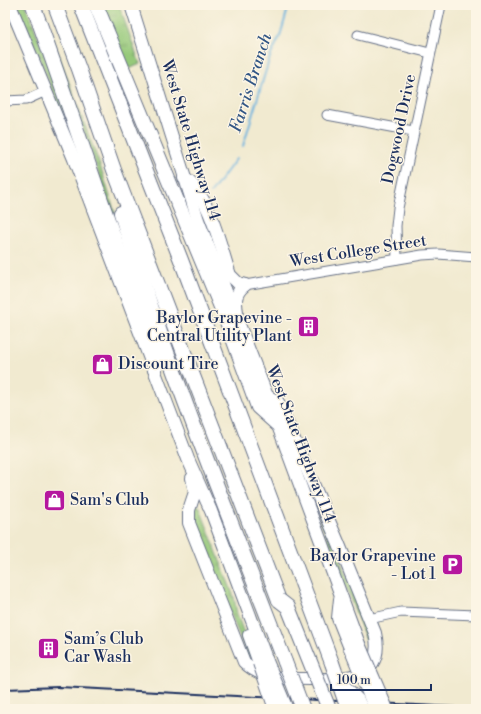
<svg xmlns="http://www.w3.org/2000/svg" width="481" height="714" font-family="'Libre Bodoni',serif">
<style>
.grass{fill:url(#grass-tufts);stroke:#587c6c}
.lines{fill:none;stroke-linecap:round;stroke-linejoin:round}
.stream{stroke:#66b2df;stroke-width:2}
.minor-casing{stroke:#667086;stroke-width:11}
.major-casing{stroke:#667086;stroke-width:14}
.highway-casing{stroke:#667086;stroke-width:16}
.minor{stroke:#fff;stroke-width:9}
.major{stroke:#fff;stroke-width:12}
.highway{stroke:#fff;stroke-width:14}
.rail{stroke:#1b2f5e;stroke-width:2}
.major-bridge-casing{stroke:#667086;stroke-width:14;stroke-linecap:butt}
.highway-bridge-casing{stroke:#667086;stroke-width:16;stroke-linecap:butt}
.major-bridge{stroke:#fff;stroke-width:12}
.highway-bridge{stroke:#fff;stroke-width:14}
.labels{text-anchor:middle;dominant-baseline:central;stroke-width:3;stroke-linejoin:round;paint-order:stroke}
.street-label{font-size:16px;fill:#1b2f5e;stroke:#fcf5e5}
.poi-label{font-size:16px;fill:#1b2f5e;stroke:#fcf5e5;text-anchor:start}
.water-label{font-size:17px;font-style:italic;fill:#325685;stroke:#fcf5e5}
</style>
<defs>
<pattern id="grass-tufts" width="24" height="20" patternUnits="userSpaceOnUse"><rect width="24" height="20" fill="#96c97a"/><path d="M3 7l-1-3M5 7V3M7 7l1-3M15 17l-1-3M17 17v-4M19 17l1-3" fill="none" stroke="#7aa467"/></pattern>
</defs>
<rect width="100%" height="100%" fill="#fcf5e5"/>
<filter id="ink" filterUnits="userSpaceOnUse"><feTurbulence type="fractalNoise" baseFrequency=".025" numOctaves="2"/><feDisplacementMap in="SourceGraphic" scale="8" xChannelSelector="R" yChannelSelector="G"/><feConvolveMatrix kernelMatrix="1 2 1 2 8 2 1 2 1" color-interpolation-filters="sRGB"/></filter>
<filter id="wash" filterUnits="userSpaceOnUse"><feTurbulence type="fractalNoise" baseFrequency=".012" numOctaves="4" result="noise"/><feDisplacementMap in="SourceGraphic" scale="16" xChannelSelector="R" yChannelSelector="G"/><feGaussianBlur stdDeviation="0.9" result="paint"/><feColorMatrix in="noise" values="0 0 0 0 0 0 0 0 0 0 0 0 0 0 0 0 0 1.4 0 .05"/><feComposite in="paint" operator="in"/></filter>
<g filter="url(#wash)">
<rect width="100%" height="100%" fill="#f1ead0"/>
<!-- grass -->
<g class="grass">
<path d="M18,5H26L68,118L64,119Z"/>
<path d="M40,5L101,168L136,281Z"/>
<path d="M102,5H119L140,64L129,69Z"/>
<path d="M195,504L199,506L234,597L237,614L253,658L249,659L194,524Z"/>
<path d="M322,512L369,631L370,639L366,640L318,513Z"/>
</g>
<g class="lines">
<!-- stream -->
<g class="stream">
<path d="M243,146L270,57L280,36L289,5"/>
<path d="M211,193L236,159"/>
</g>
</g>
</g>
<g filter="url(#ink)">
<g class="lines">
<defs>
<g id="minor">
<path d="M358,35L430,53"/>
<path d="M5,101L26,100L46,91"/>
<path d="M327,115L413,131"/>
<path d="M397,259L396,226L398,208L441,5"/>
<path d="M245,285L422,255L438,254L476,257"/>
<path d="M369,619L401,612L476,615"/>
</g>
<g id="major">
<path d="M10,5L74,159L188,459L211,511L267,661"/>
<path d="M131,5L198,220L267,396L359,644"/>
<path d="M184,178C209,192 221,249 230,275L238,283L245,285"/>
<path d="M237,312C235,300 235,293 245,285"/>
<path d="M192,478L195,492L189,510V523L244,662C260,679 287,679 310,679C341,680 386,680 375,633L338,542L278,402L267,396"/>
<path d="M249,635L259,663"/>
</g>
<g id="highway">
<path d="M33,5C75,121 112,238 156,353L155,370"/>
<path d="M55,5L79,69L114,170L279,600"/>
<path d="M81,5L181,260L332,663"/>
<path d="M96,5L226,319L258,407L277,424"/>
<path d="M121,213C167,366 228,513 285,662"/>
<path d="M341,599L339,618L351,648"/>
</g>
</defs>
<!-- minor casing -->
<use href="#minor" class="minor-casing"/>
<!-- major casing -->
<use href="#major" class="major-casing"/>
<!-- highway casing -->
<use href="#highway" class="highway-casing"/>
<!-- minor -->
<use href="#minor" class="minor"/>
<!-- major -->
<use href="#major" class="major"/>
<!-- highway -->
<use href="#highway" class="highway"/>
<!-- rail -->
<path class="rail" d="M5,689L59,687L476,708"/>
<defs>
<g id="major-bridge">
<path d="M359,644L387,709"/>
<path d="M267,661L287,709"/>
<path d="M259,663L275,709"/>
</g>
<g id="highway-bridge">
<path d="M279,600L288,607L329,709"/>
<path d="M351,648L376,709"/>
<path d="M285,662L303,709"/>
<path d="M332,663L348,709"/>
<path d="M341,684L357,700L361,709"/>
</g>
</defs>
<!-- major-bridge casing -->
<use href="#major-bridge" class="major-bridge-casing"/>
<!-- highway-bridge casing -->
<use href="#highway-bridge" class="highway-bridge-casing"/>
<!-- major-bridge -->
<use href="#major-bridge" class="major-bridge"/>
<!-- highway-bridge -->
<use href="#highway-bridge" class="highway-bridge"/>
</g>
</g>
<!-- icons -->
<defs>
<symbol id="building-square" viewBox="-11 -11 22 22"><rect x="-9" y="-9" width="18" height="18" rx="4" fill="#b5179e" stroke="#fcf5e5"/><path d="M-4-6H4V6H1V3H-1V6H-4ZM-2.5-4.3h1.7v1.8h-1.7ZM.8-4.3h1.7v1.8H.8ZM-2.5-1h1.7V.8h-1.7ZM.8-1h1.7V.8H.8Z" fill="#fff"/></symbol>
<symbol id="shop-square" viewBox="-11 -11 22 22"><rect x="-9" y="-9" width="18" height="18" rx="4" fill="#b5179e" stroke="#fcf5e5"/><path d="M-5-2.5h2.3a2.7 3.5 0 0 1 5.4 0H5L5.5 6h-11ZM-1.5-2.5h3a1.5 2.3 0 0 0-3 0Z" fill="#fff"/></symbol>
<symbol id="parking-square" viewBox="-11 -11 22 22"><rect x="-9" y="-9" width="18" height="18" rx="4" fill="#b5179e" stroke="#fcf5e5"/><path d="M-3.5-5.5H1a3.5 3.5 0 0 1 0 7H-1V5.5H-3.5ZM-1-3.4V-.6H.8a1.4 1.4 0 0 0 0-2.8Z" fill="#fff"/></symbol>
</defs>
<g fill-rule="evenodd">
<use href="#building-square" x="296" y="314" width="25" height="25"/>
<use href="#shop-square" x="90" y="352" width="25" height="25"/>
<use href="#shop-square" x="42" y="488" width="25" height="25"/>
<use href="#parking-square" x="440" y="552" width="25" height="25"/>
<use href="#building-square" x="36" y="636" width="25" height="25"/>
</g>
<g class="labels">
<!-- street labels -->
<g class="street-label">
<text transform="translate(399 129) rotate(-78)">Dogwood Drive</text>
<text transform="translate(191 140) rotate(73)">West State Highway 114</text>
<text transform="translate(358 251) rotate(-9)">West College Street</text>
<text transform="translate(301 444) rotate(69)">West State Highway 114</text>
</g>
<!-- poi labels -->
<g class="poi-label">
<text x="292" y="318" text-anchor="end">Baylor Grapevine -<tspan x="292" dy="18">Central Utility Plant</tspan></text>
<text x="118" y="364">Discount Tire</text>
<text x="70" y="500">Sam's Club</text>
<text x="436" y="556" text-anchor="end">Baylor Grapevine<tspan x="436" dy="18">- Lot 1</tspan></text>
<text x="64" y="639">Sam’s Club<tspan x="64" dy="18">Car Wash</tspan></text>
</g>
<!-- water labels -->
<g class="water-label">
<text transform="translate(251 83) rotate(-72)">Farris Branch</text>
</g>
</g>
<!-- margin -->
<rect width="481" height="714" fill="none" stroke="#fcf5e5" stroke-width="20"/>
<!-- scale -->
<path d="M331 684v6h100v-6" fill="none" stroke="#1b2f5e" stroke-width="2"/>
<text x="337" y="684" font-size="12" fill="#1b2f5e" stroke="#fcf5e5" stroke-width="3" paint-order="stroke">100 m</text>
</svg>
